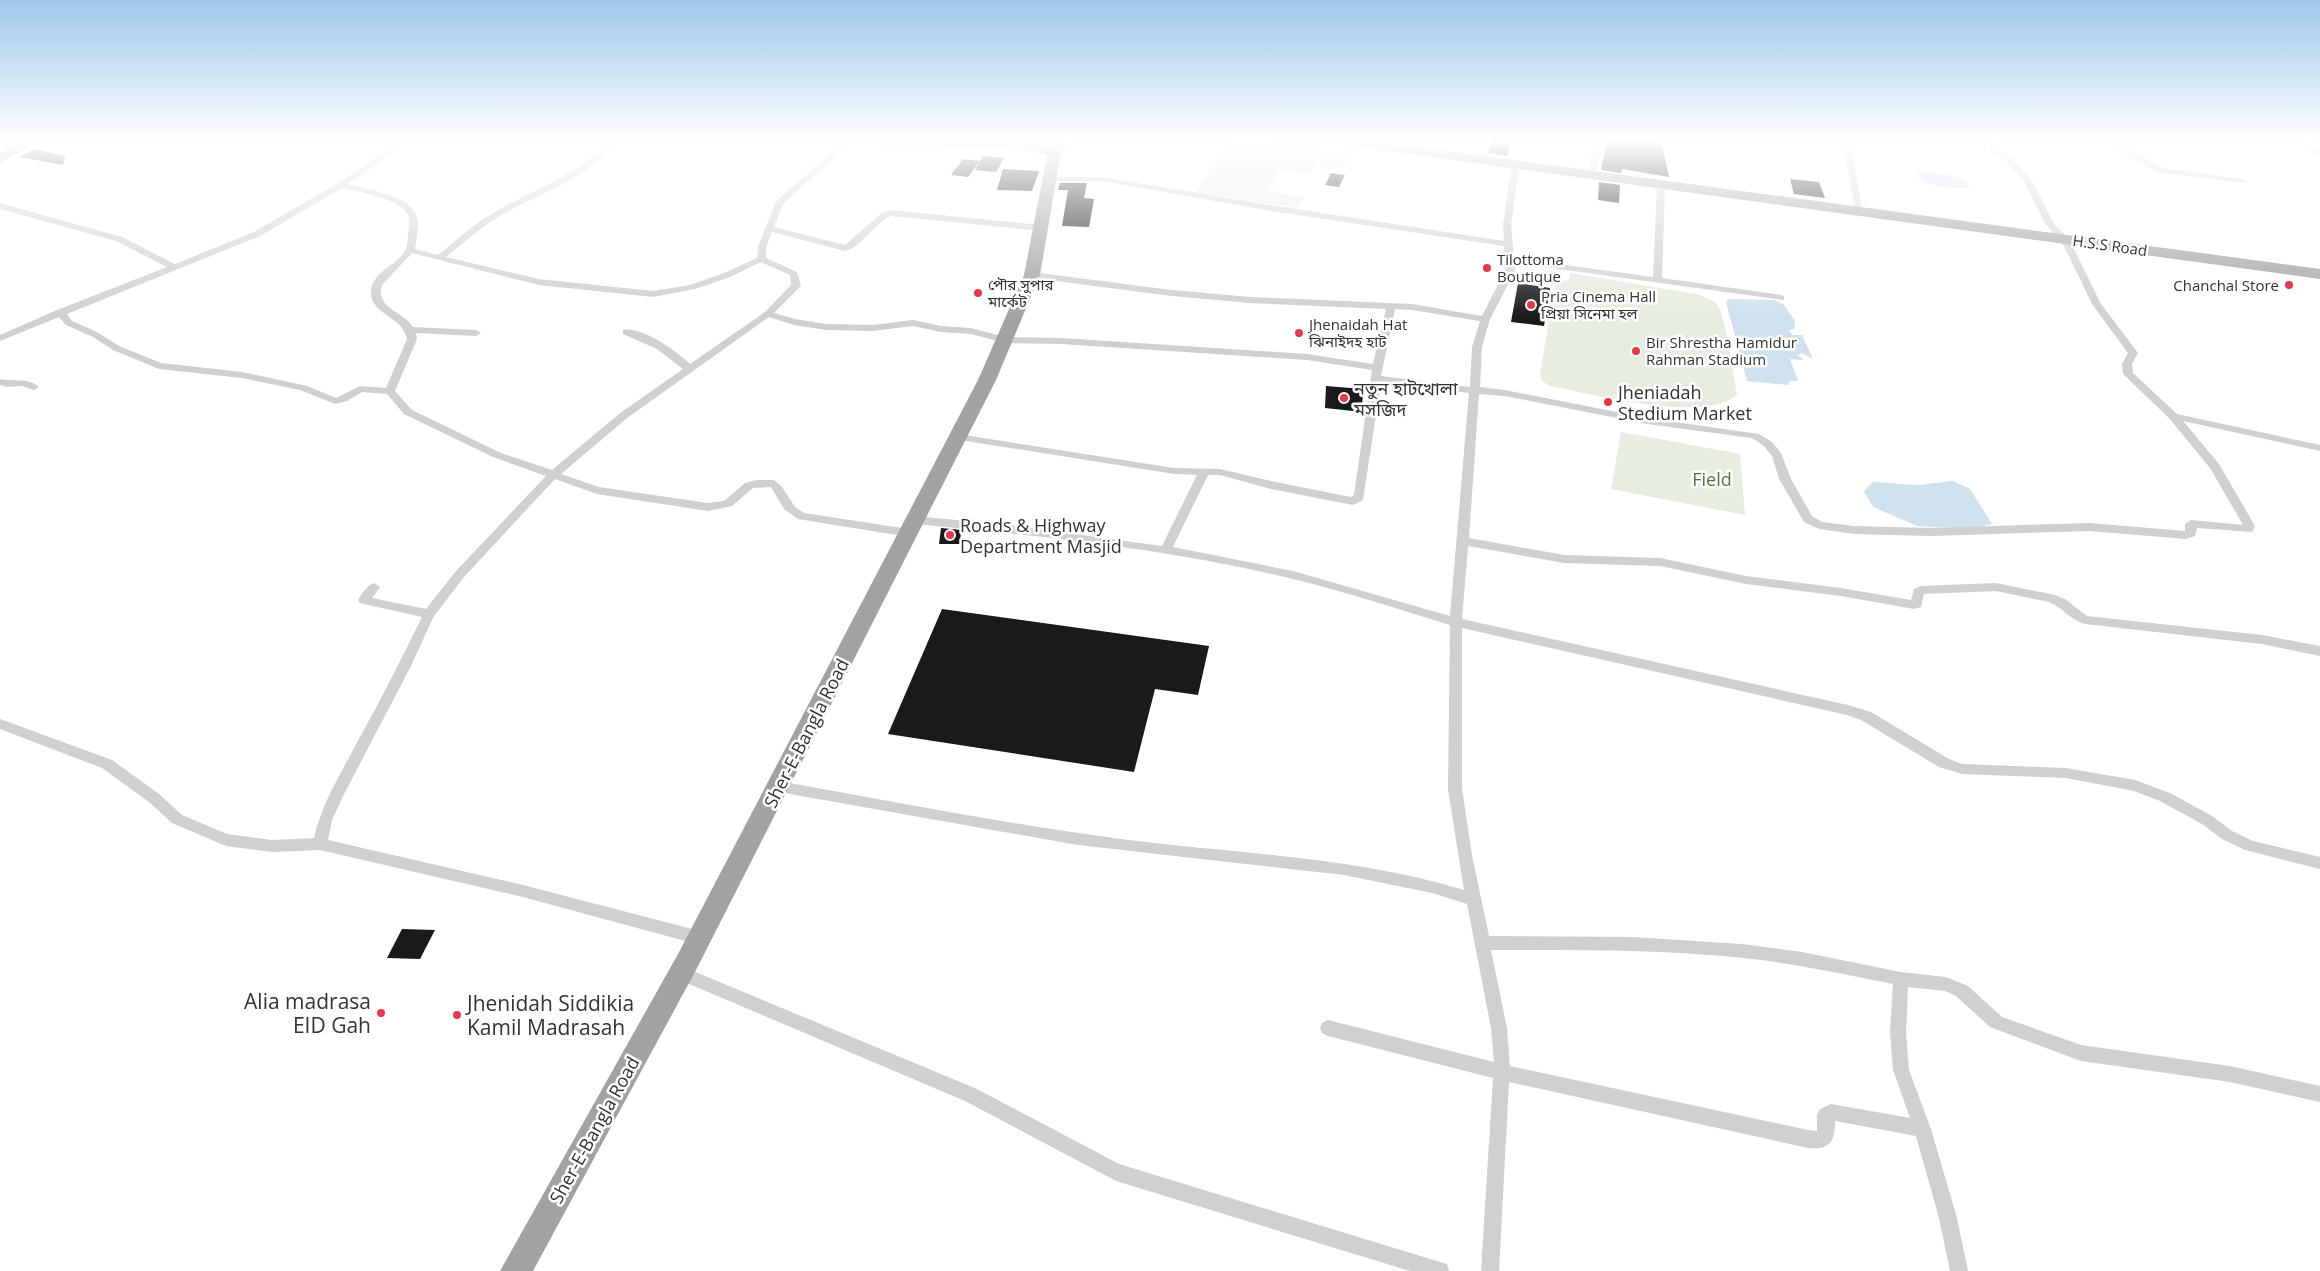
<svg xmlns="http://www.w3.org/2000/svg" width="2320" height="1271" font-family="'Open Sans','Noto Sans Bengali',sans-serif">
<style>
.green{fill:#e6ecdf}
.water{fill:#cfe2ee}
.building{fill:#1a1a1a}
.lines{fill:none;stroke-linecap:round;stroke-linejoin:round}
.minor{fill:#d0d0d0;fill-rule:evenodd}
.primary{fill:#ababab;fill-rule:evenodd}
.trunk{fill:#a2a2a2;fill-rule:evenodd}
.poi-dot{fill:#e63946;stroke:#fff;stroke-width:2}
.labels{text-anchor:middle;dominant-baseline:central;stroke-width:5;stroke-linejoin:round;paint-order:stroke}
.far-street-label{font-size:15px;fill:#333;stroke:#fff}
.far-poi-label{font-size:15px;fill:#333;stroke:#fff;text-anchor:start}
.poi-label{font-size:18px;fill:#333;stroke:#fff;text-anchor:start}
.park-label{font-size:18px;fill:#56703f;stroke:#fff}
.street-label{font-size:18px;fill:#333;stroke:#fff}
.near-poi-label{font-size:21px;fill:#333;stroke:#fff;text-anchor:end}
</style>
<rect width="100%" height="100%" fill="#fff"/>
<!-- green -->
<g class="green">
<path d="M1230,140H1255L1322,149L1309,174L1279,170L1267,191L1304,197L1298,208L1196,192Z"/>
<path d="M1328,151L1351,154L1342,172L1319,169Z"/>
<path d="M1570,273L1697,294C1704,297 1713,299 1718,306C1726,320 1734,377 1737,395C1702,424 1594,394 1550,386L1542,381L1540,374L1555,286L1561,281L1569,280Z"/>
<path d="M1621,432L1740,454L1745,515L1611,489Z"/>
</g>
<!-- water -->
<g class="water">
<path d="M1922,172C1935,172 1964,175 1970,187C1958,190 1923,187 1916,175Z"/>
<path d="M1728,299L1775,300L1784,305L1795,321L1794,329L1789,330L1792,335H1802L1813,359L1801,353L1797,356L1803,358L1801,360L1790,359L1798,381H1789V385L1747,381L1726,302Z"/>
<path d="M1953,481L1970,489L1992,524L1970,529L1917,526L1873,507L1864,491L1873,482L1918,485Z"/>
</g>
<!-- building -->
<g class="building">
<path d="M1607,140H1661L1669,177L1622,169L1621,173L1601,170Z"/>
<path d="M1492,141L1510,144L1507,156L1487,153Z"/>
<path d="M34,149L65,156L63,165L20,157Z"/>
<path d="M983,156L1004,158L996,172L975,170Z"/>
<path d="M963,159L980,161L968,177L951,175Z"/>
<path d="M1003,169L1039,171L1032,191L997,190Z"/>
<path d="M1331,173L1345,175L1339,187L1325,185Z"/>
<path d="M1790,179L1819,182L1825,198L1794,194Z"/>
<path d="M1599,182L1620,185L1619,203L1598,200Z"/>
<path d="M1060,183H1087L1084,198L1094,199L1089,227L1062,226L1068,190H1058Z"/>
<path d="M1518,283L1550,288L1544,326L1511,322Z"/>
<path d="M1326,386L1363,389L1362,412L1325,408Z"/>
<path d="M941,528L961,530L960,544H939Z"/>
<path d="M942,609L1209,646L1198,695L1155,689L1134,772L888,734Z"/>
<path d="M402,929L435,930L420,959L387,958Z"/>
</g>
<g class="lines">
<!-- minor -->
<g class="minor">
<path d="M403,140H412L348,184C367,189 410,195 417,217C420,227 416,239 415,249L438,255C456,241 473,224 493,213C532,190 579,175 610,140H618C594,176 535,195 498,217C480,228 463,244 446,257L539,279L653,291L690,285L724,273L757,258L758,247L776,201L846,140H854L783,204L774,227L845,245L882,213L890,210L1042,225L1046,228L1042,231L891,216C874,224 862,247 845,251L772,232L766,247V258L797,272L801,286L774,313L795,319L826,324L873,325L913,320L941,326L971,328L1005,337L1061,338L1307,354L1373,364L1386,309L1250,303L1172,296L1032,278L1027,275L1032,272L1172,290L1250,297L1412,304L1482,316L1505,271L1504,246L1271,211L1102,181H1050L1046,179L1050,177H1102L1271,205L1504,241L1503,224L1512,164L1516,162L1520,164L1511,224L1514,258L1653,277L1657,185L1661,183L1665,185L1662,278L1781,295L1784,296V300L1514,263L1515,271L1490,319L1482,347L1480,387L1505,390L1647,418L1759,434L1772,442L1781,453L1791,479L1812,516L1822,522L1854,526L1931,528L2090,523L2185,531V524L2191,520L2243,525L2210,468L2169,418L2123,374L2122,364L2128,353L2092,304L2061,240L2046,225L2023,180L2006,162L1992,153L1985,140H1993L1998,150L2012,158L2031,179L2054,224L2069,239L2101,304L2138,353L2132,364L2133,373L2177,414L2320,445V451L2183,421L2219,464L2255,526L2252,532L2197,528L2195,536L2186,539L2090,531L1931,536L1854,534L1819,529L1804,522L1779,479L1772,456L1764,446L1752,438L1647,424L1505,396L1479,394L1469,538L1564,555L1660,558L1746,576L1841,588L1911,600L1914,589L1921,586L1996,583L2055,595L2065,599L2087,616L2262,635L2320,646V656L2262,644L2085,624C2070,620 2062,607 2049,602L1996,591L1924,594L1921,607L1914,609L1841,596L1746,584L1660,566L1564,563L1468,546L1462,619L1848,705L1871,712L1949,759L1962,764L2066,768L2135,780L2170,793L2212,816L2232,831L2253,841L2320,857V869L2245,850L2222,839L2202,824L2160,801L2134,791L2066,778L1962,774L1939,767L1861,720L1847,715L1462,628V789L1472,855L1489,936L1632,937L1742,944L1802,952L1901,972L1946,977L1968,986L2002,1017L2081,1045L2230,1066L2320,1086V1102L2230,1082L2081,1061L1990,1027L1956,996L1945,991L1908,987L1906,1032L1909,1070L1931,1129L1957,1218L1968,1271H1950L1939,1218L1916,1136L1835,1121C1835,1142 1830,1150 1808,1148L1509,1082L1499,1271H1481L1493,1078L1328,1036L1322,1033L1320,1028L1322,1023L1328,1020L1494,1062L1491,1028L1467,904L1432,893L1344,875L1078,845L773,791L771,787L773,783L778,781C892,801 1006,824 1121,839C1236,854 1353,856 1464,890L1448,789L1450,625C1398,609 1346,592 1293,579C1170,549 1041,536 915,524L909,520L915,516L1009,525L1162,546L1197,475L1174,474L954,439L953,437L958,434L1174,468L1220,469L1271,481L1351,497L1354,495L1372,370L1307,360L1061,344L1005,343L971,334L941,332L913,326L873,331L826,330L794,325L769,317L627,418L561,474L599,487L708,503L724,501L745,483L756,480H774L782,487L795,507L804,513L909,529L915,533L913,536L909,537L798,519L784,509L771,487L753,488L732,506L708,511L597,494L555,479L464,577L434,616L411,666L343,796L332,820L328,840L519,884L700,931L705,933L708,938L705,943L700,945L519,896L320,850L272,852L226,846L172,823L149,802L102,768L0,729V719L112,760L159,794L182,815L227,834L272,840L314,838C322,802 343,770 360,737C382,697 402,658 422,617L360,603L358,600C362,594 367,585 374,583L380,587L372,598L426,609L456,571L546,476L493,457L404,414L387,394L362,392L347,401L335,404L300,390L242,378L159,369L113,350L93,337L66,325L59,317L0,341V335L57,310L167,267L116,241L0,209V203L122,237L175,264L254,232L338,183ZM342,188C359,192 399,198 408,215C410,221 409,228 408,234C408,239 407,245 406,249C399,265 370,272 371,293C371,315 402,315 407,339L386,388L360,386L336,398L307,386L242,372L161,363L119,346L99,333L72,321L67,314L260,236ZM412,253L539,285L653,297L695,289L730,277L761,262L790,275L791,285L765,312L690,364C676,351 642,326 623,330V334L657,349L683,369L619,414L552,470L501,453L412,410L395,391L417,339L416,333L476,336L481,333L476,330L413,327C403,311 375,309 382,285ZM1395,309L1412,310L1480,321L1472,347L1470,387L1381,376ZM1381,382L1469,393L1450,616L1293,571L1173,547L1208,475H1220L1271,489L1353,505L1363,500ZM1491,950C1575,950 1659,949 1743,958C1793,963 1843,974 1893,984L1890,1032L1893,1070L1910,1118L1831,1104L1820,1109L1817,1115V1131L1808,1130L1510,1066L1507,1028Z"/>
<path d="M1410,140H1418L1415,153L1408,151Z"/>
<path d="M1597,140H1605L1594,174L1590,176L1586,174Z"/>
<path d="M1839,140H1847L1851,147L1863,214L1856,212L1843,147Z"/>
<path d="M2101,140H2111L2163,168L2243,179L2247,181L2243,183L2158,172Z"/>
<path d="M2293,140H2302L2320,151V157Z"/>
<path d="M0,379C13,382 28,377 39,387L34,390L22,386L7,387L0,385Z"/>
<path d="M681,966L977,1089L1119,1164L1440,1262L1447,1264L1449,1271H1410L1116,1181L965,1101L675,978L673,973L675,968Z"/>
</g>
<!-- primary -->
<path class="primary" d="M853,140L1034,142L1040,146L1034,150L859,144Z"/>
<!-- trunk -->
<g class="trunk">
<path d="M25,140H41L0,163V153Z"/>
<path d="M1033,140H1050L1042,146L1049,147L1054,145L1051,142L1053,140H1063L1068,146L1061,152L1040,275L996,380L696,970L533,1271H500L678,954L978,380L1024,275L1047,155L1031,151L1028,144Z"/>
<path d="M1329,140H1364L2320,269V279L1336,144Z"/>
</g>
</g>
<!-- sky -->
<linearGradient id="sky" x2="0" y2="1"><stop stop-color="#9ec6ea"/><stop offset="0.44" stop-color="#fff"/><stop offset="1" stop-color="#fff" stop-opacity="0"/></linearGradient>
<rect width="2320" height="318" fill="url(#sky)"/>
<!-- markers -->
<g class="poi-dot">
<circle cx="1487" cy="268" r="5"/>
<circle cx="2289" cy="285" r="5"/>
<circle cx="978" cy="293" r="5"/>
<circle cx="1531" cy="305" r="5"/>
<circle cx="1299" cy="333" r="5"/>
<circle cx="1636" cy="351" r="5"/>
<circle cx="1344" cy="398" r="5"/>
<circle cx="1608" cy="402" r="5"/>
<circle cx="950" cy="535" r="5"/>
<circle cx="381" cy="1013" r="5"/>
<circle cx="457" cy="1015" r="5"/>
</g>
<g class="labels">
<!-- far-street labels -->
<g class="far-street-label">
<text transform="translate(2110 245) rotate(8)">H.S.S Road</text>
</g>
<!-- far-poi labels -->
<g class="far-poi-label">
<text x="1497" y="259">Tilottoma<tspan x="1497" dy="17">Boutique</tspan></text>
<text x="988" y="284">পৌর সুপার<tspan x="988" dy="17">মার্কেট</tspan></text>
<text x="2279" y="285" text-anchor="end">Chanchal Store</text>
<text x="1541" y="296">Pria Cinema Hall<tspan x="1541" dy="17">প্রিয়া সিনেমা হল</tspan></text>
<text x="1309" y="324">Jhenaidah Hat<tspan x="1309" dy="17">ঝিনাইদহ হাট</tspan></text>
<text x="1646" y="342">Bir Shrestha Hamidur<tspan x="1646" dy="17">Rahman Stadium</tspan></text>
</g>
<!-- poi labels -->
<g class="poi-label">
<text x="1354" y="388">নতুন হাটখোলা<tspan x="1354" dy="21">মসজিদ</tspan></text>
<text x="1618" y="392">Jheniadah<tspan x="1618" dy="21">Stedium Market</tspan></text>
<text x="960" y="525">Roads &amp; Highway<tspan x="960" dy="21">Department Masjid</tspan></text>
</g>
<!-- park labels -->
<g class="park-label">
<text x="1712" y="479">Field</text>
</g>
<!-- street labels -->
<g class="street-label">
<text transform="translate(806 733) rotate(-63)">Sher-E-Bangla Road</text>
<text transform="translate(594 1130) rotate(-61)">Sher-E-Bangla Road</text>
</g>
<!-- near-poi labels -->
<g class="near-poi-label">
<text x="371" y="1001">Alia madrasa<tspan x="371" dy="24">EID Gah</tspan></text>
<text x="467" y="1003" text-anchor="start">Jhenidah Siddikia<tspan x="467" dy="24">Kamil Madrasah</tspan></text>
</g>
</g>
</svg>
